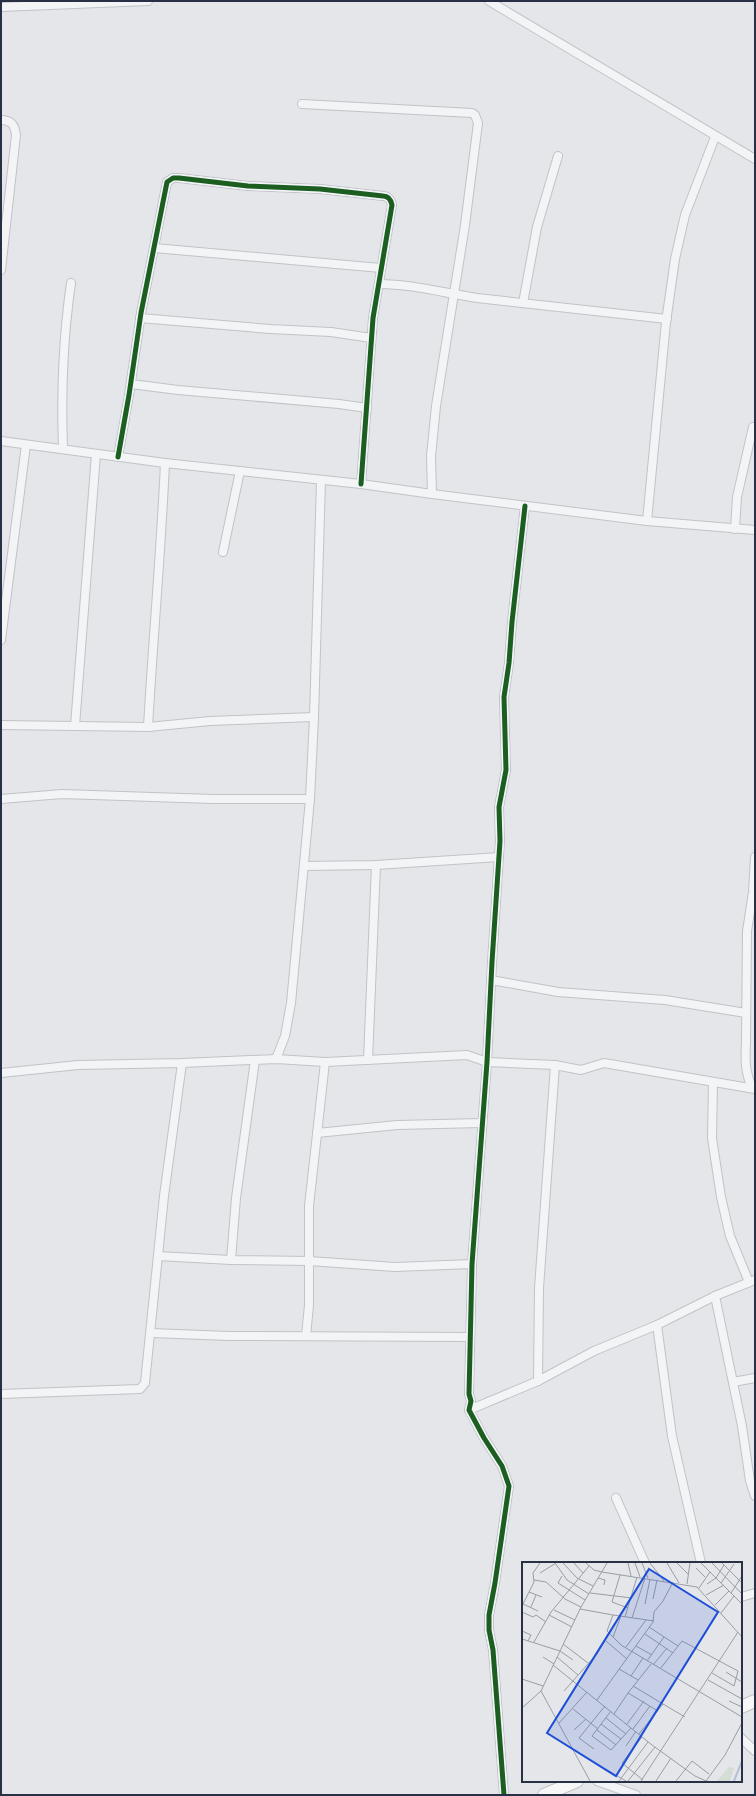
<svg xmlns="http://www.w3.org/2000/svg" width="756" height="1796" font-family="'Noto Sans',sans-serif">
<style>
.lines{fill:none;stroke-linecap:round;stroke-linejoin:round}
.street-casing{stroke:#c1c3c7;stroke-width:10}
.secondary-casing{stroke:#c1c3c7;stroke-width:14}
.street{stroke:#f3f4f6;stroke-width:8}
.secondary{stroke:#f7f7f7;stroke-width:12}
.cycleway-casing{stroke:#f2f4f8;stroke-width:8}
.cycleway{stroke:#1b5e20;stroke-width:5}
.inset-river{fill:none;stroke:#b0bfd6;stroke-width:2}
.inset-road{fill:none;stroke:#999da7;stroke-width:1}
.view{fill:#1d4ed8;fill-opacity:0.15;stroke:#1d4ed8;stroke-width:2}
.inset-edge{fill:none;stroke:#283045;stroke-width:2}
</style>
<rect width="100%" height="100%" fill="#e4e6e9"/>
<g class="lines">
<defs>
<g id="street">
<path d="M489,1L755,159"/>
<path d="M1,7L148,1"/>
<path d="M302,104L472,113L475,115L478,123L465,225L436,406L431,456L432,494"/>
<path d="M1,120C11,120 15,125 16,135L1,270"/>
<path d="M154,248L381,268"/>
<path d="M379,284C412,284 444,293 477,298L667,319"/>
<path d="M523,303L537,227L558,156"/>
<path d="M140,318L270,329L331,332L371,338"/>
<path d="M131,384L178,390L339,404L367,408"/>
<path d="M1,441L165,463L361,484L432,494L647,521L755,530"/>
<path d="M63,449C61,393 63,338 71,283"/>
<path d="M118,457L129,395L141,313L167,182L173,178H179L248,186L320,189L383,196C388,196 391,200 392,205L373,318L361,484"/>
<path d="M647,521L666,322L675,259L685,215L715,137"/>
<path d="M735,529L737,497L753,427"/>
<path d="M223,552L240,471"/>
<path d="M1,640L26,445"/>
<path d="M314,717L321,481"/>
<path d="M1,725L148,727L210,721L314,717L310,799L291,1003L285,1036L276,1059"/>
<path d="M75,726L96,454"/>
<path d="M148,727C153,639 161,551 165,463"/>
<path d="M1,799L62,794L213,799H310"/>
<path d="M305,866L376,865L499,857"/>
<path d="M491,980L558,992L665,1000L746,1013"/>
<path d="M368,1060L376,865"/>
<path d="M1,1073L78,1065L182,1063L276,1059L325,1062L467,1055L487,1062L555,1065L581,1070L604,1063L755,1089"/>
<path d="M713,1082L712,1138L721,1197L730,1236L749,1282"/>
<path d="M752,1088C745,1072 745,1060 746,1042L747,931L753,892L755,857"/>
<path d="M317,1133L397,1125L482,1123"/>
<path d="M158,1256L231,1260L309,1261L395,1267L472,1264"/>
<path d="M231,1260L236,1198L255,1060"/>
<path d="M715,1296L742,1426L750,1481L755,1496"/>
<path d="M657,1325L672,1436L701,1563"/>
<path d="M151,1333L229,1336L470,1337"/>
<path d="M306,1336L309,1305V1206L325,1062"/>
<path d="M538,1381L539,1288L555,1065"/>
<path d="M733,1382L755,1378"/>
<path d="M1,1394L140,1389L145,1383L164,1196L182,1063"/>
<path d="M469,1410L538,1381L594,1351L657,1325L715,1296L755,1280"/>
<path d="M616,1498L645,1563"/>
<path d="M741,1597L755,1593"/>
<path d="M741,1738L755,1751"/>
<path d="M597,1781L636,1795"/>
<path d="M504,1795L493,1650L489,1630V1615L495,1583L509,1486L502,1466L484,1438L469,1410L471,1401L469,1394L472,1264L487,1062L492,962L500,841L499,807L506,770L504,697L509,663L512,622L525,506"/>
</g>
<g id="secondary">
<path d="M741,1707L755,1701"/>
<path d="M544,1795L577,1781"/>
</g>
</defs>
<!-- street casing -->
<use href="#street" class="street-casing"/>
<!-- secondary casing -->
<use href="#secondary" class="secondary-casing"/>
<!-- street -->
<use href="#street" class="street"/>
<!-- secondary -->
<use href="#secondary" class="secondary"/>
<defs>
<g id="cycleway">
<path d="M118,457L129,395L141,313L167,182L173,178H179L248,186L320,189L383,196C388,196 391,200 392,205L373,318L361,484"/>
<path d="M504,1795L493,1650L489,1630V1615L495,1583L509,1486L502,1466L484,1438L469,1410L471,1401L469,1394L472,1264L487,1062L492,962L500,841L499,807L506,770L504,697L509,663L512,622L525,506"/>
</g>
</defs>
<!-- cycleway casing -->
<use href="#cycleway" class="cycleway-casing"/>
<!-- cycleway -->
<use href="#cycleway" class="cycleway"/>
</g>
<!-- overview -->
<g transform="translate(522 1562)">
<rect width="220" height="220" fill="#e4e6e9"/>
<path d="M207,205L212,206L208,219H195Z" fill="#d3ddd4"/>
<path class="inset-river" d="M212,219L220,199"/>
<path class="inset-road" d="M33,1L45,18L67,32M41,1L56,17M52,1L61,11M64,1L72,8L80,10L175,25L220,75M106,1L109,14M113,1L118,15M120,1L126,16M128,1L142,19M145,1L157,21M155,1L166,12M179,1L220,42M190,1L220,32M200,1L220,21M174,6L183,15M18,11L34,1M98,13L90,40L106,46M40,14L36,21L63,38M76,16L83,18L82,23M57,17L71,24M12,18L24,20L43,37L59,45M199,21L212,2M165,22L168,1M185,22L194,16L202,3M177,26L188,10M7,30L12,20L11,11L18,1M68,31L110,36M209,31L220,14M184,33L202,23M131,37L135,18M1,42L16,49M123,42L128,17M193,43L207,29M0,44L7,30L20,35M9,45L14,33M58,47L91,53L85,69L99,83L220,155M32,48L53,58M0,50L11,55L14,53L24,60M199,51L212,34M27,53L50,65M91,53L132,59M103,55L115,15M110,56L123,16M127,65L156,84M0,69L9,73L6,79M123,72L151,91M91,75L99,54M0,77L38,89L51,98M84,79L105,97M12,80L29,50L67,4M41,82L66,101M114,84L130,93M104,85L124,58M21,95L32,102M35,95L56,113M125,99L142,75M129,102L106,131L136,149M31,103L130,183L173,214L184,219M131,103L145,86M97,107L116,118M138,107L160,79L216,109L212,124L190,111M204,110L220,120M109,114L121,96M0,117L21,124M186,118L220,137M111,124L141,142M19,129L68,219M42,129L74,93L87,72M75,138L131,60L132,50L141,39L151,20M207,139L220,145M0,146L19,129L59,45L85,1M51,147L76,167M89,149L70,174L89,188L109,166M92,152L106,131M84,156L104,172M37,161L65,130M79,162L99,177M105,162L122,139M111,167L128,144M52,168L64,157M75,168L94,183M117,172L141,142L163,155M120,175L100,201L121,218M104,184L114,169M72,187L57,176L83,144M76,203L104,219M97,219L126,180M106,219L133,185M119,219L216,70M134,219L149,196M154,219L170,199L187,212M184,219L203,193L220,161"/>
<path class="view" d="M127,7L196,50L94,214L25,171Z"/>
<rect width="220" height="220" class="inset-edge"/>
</g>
<!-- border -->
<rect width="756" height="1796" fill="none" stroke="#283045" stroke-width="4"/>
</svg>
